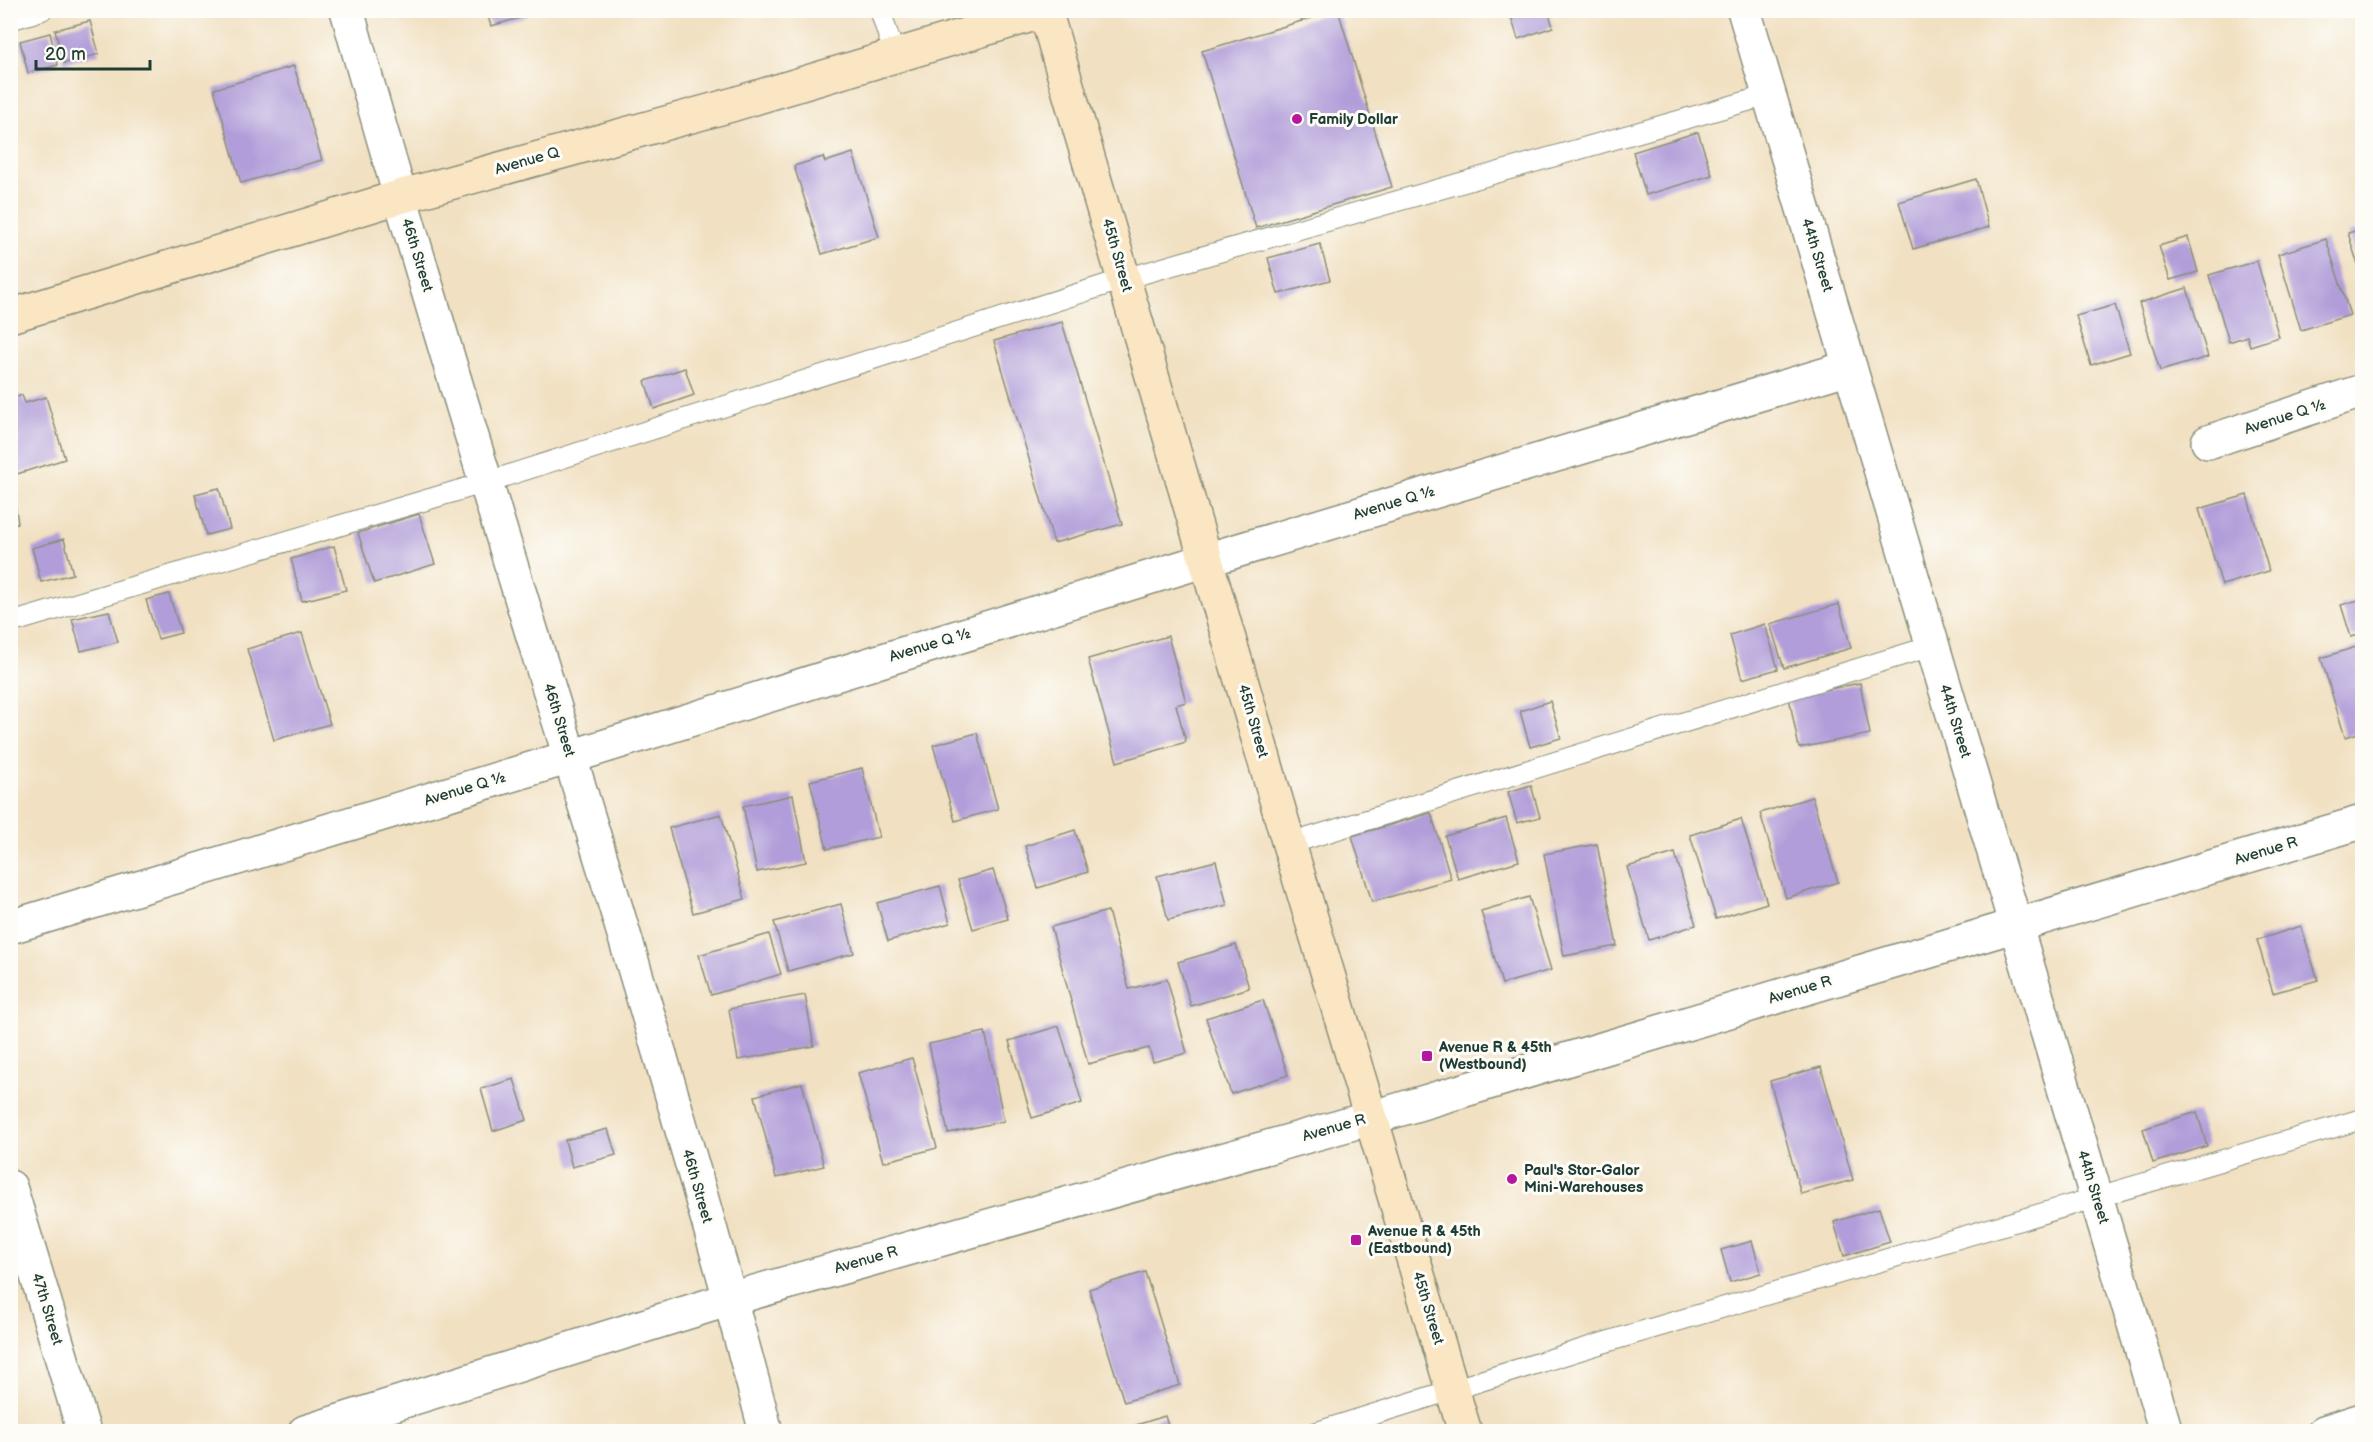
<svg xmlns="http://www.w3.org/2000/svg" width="2373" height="1442" font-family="'Balsamiq Sans',sans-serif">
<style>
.building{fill:#b19dd9}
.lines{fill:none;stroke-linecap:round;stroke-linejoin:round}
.lane-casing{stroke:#888e7a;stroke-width:22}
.street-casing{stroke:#888e7a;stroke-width:36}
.secondary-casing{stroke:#888e7a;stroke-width:36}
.lane{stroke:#fff;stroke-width:20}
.street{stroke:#fff;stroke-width:33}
.secondary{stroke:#fbe6c4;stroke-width:33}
.poi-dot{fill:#b5179e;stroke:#fdfcf7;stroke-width:2}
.labels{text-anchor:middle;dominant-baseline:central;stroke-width:6;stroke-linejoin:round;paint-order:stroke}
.poi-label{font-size:15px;font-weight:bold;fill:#1f3d34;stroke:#fdfcf7;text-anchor:start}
.street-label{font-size:15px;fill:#1f3d34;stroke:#fdfcf7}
</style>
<rect width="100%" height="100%" fill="#fdfcf7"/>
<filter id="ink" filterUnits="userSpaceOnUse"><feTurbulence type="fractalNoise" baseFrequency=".0167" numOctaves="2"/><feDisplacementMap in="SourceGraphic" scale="12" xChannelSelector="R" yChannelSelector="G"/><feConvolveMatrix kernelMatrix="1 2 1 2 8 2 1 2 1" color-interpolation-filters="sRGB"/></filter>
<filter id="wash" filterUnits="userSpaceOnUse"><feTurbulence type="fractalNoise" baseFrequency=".008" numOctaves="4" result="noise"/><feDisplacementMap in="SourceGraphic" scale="24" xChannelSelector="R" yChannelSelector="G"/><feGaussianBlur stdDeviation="1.35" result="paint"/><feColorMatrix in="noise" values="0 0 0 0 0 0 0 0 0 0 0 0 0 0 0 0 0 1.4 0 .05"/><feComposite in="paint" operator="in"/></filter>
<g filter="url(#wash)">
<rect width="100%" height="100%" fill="#f1e0c1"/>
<g id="blocks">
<!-- building -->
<g class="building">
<path d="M486,10H525L527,16L491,26Z"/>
<path d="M1338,10L1392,187L1256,228L1202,51Z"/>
<path d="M1509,10H1548L1553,27L1518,39Z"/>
<path d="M90,21L99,54L64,63L55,30Z"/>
<path d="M50,33L58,65L28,73L20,41Z"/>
<path d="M294,66L322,160L241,183L214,89Z"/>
<path d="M1698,132L1712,175L1646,195L1633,152Z"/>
<path d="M853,153L879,237L822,254L794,166L823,157L825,162Z"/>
<path d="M1976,179L1989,227L1913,249L1899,202Z"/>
<path d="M2362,229V278L2348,233Z"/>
<path d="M2188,237L2198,272L2170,280L2159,246Z"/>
<path d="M2326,239L2350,315L2301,330L2278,254Z"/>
<path d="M1320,244L1330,280L1278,294L1268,258Z"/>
<path d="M2257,261L2279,337L2250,346L2247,336L2229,342L2209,275Z"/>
<path d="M2187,288L2208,357L2160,371L2139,303Z"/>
<path d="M2115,305L2130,353L2091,365L2076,316Z"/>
<path d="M1062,322L1122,524L1054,543L994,341Z"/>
<path d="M685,368L694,395L654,409L645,381Z"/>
<path d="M22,395L25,403L46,397L65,459L17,474L10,453V399Z"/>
<path d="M219,488L230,529L206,535L195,494Z"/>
<path d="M2247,495L2269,571L2222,585L2199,509Z"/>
<path d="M15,504L18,523L10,525V505Z"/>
<path d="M419,514L435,564L374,583L358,533Z"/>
<path d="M64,539L73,574L41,582L32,548Z"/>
<path d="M334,546L346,590L302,601L291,559Z"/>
<path d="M169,594L181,633L158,639L146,600Z"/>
<path d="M2362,599V634L2351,637L2341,605Z"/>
<path d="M1839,604L1851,648L1784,668L1770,624Z"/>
<path d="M109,611L118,642L81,651L72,619Z"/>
<path d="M1765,624L1778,669L1742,679L1730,635Z"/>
<path d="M302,633L330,724L274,740L247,649Z"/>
<path d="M1168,636L1186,702L1176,705L1186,742L1117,762L1088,659Z"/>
<path d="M2362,645V732L2345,737L2321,658Z"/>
<path d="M1860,683L1870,734L1799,748L1789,697Z"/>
<path d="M1550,701L1561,738L1530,747L1520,711Z"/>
<path d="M977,733L998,809L955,821L933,745Z"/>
<path d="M862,768L879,837L827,849L810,781Z"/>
<path d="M1531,785L1540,817L1517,823L1508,792Z"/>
<path d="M793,795L806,862L757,872L743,806Z"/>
<path d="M1812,797L1838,882L1786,898L1760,813Z"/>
<path d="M1431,813L1451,879L1372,902L1352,836Z"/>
<path d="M721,814L745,899L693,913L669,828Z"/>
<path d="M1506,818L1519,861L1458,879L1445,836Z"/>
<path d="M1741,819L1767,903L1716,919L1690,835Z"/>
<path d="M1075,830L1088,872L1038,888L1025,846Z"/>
<path d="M1597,844L1617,946L1564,956L1544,854Z"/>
<path d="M1675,853L1696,925L1649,940L1627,867Z"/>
<path d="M1216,861L1227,905L1168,920L1157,876Z"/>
<path d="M993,870L1008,919L973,929L958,880Z"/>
<path d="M940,886L950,923L888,941L877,903Z"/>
<path d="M1529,897L1551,970L1502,984L1481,911Z"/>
<path d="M841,904L854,953L788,971L774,922Z"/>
<path d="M1108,911L1129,989L1167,979L1187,1053L1153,1062L1149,1048L1088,1064L1051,927Z"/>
<path d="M2301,926L2318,980L2273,993L2257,940Z"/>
<path d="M769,934L781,974L711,995L699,955Z"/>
<path d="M1236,945L1249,988L1191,1006L1178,962Z"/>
<path d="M805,995L814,1046L738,1060L729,1009Z"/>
<path d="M1263,1000L1288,1075L1231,1094L1206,1018Z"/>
<path d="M1059,1026L1082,1103L1032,1118L1009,1041Z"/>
<path d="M985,1032L1004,1121L948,1133L929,1044Z"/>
<path d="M912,1058L937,1148L883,1162L858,1073Z"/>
<path d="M1821,1067L1853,1180L1801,1194L1770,1081Z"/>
<path d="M514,1079L527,1120L493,1131L481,1089Z"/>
<path d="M802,1083L824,1166L776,1178L755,1096Z"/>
<path d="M2197,1112L2207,1146L2153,1163L2143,1129Z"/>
<path d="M608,1129L616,1155L572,1167L565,1140Z"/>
<path d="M1879,1208L1890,1242L1844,1256L1834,1222Z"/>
<path d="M1752,1241L1761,1273L1730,1282L1721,1250Z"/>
<path d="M1145,1272L1180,1385L1124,1402L1089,1289Z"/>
<path d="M1165,1416L1170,1432H1117V1431Z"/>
</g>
</g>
</g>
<g filter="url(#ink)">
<use href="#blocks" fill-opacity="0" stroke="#888e7a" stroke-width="1.5"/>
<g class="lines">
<defs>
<g id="lane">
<path d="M880,10L895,56"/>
<path d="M10,20L42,10"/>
<path d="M10,623L487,482L1124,279L1769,95"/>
<path d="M1289,844L1932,646"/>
<path d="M1317,1432L1596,1345L2362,1119"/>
</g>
<g id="street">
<path d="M347,10C479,486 640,954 766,1432"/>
<path d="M1744,10L2166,1432"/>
<path d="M2208,442L2362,391"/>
<path d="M10,927L570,757L1206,560L1850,367"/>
<path d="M10,1187L84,1432"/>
<path d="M305,1432L730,1299L1371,1118L2362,822"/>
<path d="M2324,1432L2362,1420"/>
</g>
<g id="secondary">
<path d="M1045,10L1289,844L1465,1432"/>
<path d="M10,316L399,197L731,105L1045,11"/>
</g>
</defs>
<!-- lane casing -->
<use href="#lane" class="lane-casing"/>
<!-- street casing -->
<use href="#street" class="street-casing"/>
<!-- secondary casing -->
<use href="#secondary" class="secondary-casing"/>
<!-- lane -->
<use href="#lane" class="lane"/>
<!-- street -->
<use href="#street" class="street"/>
<!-- secondary -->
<use href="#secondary" class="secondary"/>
</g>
</g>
<!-- markers -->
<g class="poi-dot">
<circle cx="1297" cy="119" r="6"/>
<rect x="1421" y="1050" width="12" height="12" rx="3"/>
<circle cx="1512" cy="1179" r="6"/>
<rect x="1350" y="1234" width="12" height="12" rx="3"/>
</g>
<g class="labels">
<!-- poi labels -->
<g class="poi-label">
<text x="1309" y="119">Family Dollar</text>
<text x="1439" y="1047">Avenue R &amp; 45th<tspan x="1439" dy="17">(Westbound)</tspan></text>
<text x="1524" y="1170">Paul's Stor-Galor<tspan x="1524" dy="17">Mini-Warehouses</tspan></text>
<text x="1368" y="1231">Avenue R &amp; 45th<tspan x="1368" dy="17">(Eastbound)</tspan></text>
</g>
<!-- street labels -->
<g class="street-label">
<text transform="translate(527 161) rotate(-16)">Avenue Q</text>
<text transform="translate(417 255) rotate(73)">46th Street</text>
<text transform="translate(1117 255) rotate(74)">45th Street</text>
<text transform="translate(1817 255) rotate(73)">44th Street</text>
<text transform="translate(2285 417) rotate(-18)">Avenue Q ½</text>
<text transform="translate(1394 503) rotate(-17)">Avenue Q ½</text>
<text transform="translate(930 645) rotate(-17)">Avenue Q ½</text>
<text transform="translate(559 720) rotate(73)">46th Street</text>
<text transform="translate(1253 721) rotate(74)">45th Street</text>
<text transform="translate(1955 721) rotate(73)">44th Street</text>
<text transform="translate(465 789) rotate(-17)">Avenue Q ½</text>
<text transform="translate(2266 851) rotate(-17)">Avenue R</text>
<text transform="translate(1800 990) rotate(-17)">Avenue R</text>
<text transform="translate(1334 1128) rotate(-16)">Avenue R</text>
<text transform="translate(697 1186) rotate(74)">46th Street</text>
<text transform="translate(2093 1187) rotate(73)">44th Street</text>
<text transform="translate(866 1260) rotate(-16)">Avenue R</text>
<text transform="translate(1428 1308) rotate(73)">45th Street</text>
<text transform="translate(47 1309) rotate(73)">47th Street</text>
</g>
</g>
<!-- margin -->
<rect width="2373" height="1442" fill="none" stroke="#fdfcf7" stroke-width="36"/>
<!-- scale -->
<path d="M36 60v9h114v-9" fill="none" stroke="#1f3d34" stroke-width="3"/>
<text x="45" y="60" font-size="18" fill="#1f3d34" stroke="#fdfcf7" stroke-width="4.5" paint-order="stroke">20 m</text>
</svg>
